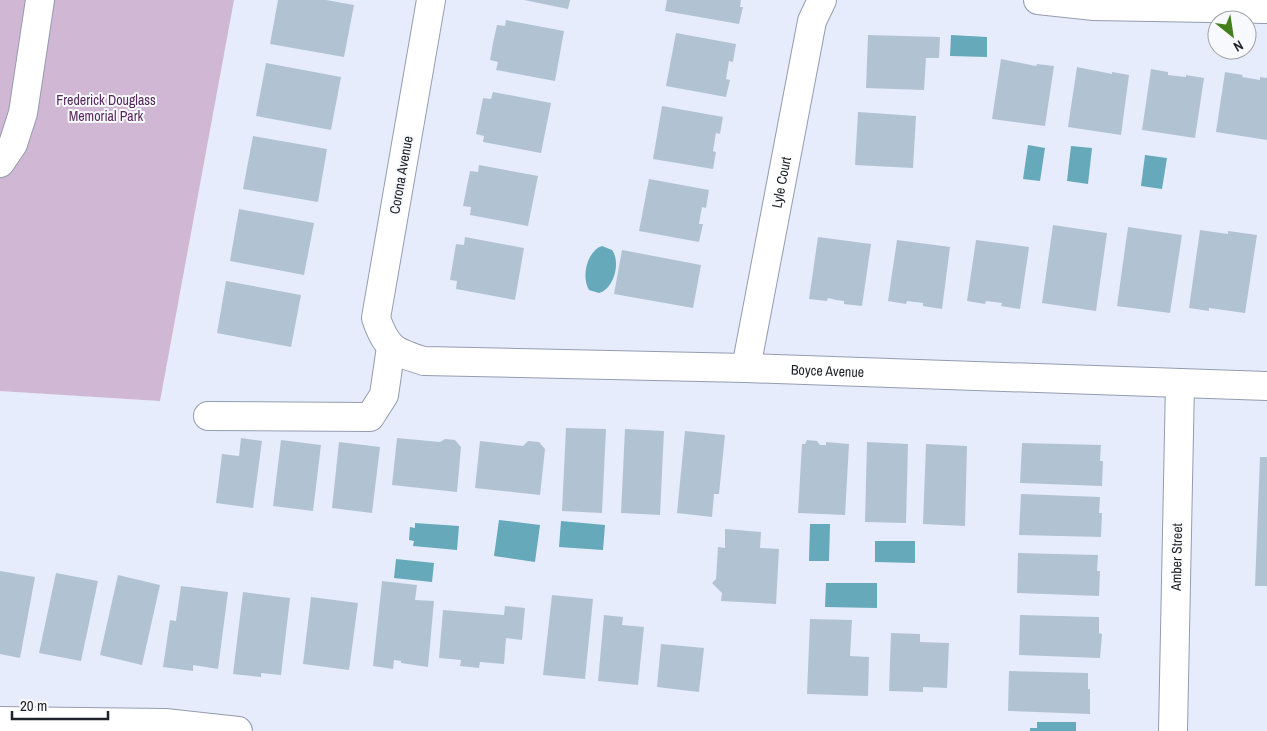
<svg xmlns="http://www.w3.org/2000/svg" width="1267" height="731" font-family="'Archivo Narrow',sans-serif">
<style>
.green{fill:#d0b7d3}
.water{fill:#65a9ba}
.building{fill:#b1c3d2}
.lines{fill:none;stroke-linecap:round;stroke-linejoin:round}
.minor-casing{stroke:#959caf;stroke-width:30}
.minor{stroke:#fff;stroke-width:28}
.labels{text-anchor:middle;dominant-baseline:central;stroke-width:4;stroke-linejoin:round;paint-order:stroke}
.park-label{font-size:14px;fill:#57285d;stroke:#f8f9fd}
.street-label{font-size:14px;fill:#1f2229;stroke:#f8f9fd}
</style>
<rect width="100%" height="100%" fill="#e6ecfc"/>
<!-- green -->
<path class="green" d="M0,0H234L160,401L0,391Z"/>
<!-- water -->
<g class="water">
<path d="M951,35L987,37V57L950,56Z"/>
<path d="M1028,145L1045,148L1040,181L1023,179Z"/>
<path d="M1071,146L1092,148L1088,184L1067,181Z"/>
<path d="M1145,155L1167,158L1162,189L1141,186Z"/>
<path d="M602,246L612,250C621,262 614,289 599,293L589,290C581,277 587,251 602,246Z"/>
<path d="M499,520L540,525L535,562L494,556Z"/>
<path d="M561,521L605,525L603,550L559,547Z"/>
<path d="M415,523L459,526L457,550L413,546L414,541L409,540L410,527L415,528Z"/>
<path d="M810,524H830L829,561H809Z"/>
<path d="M875,541H915V563L875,562Z"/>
<path d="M396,559L434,563L432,582L394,578Z"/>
<path d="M826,583H877V608L825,607Z"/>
<path d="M1037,722H1076V731H1030V728H1037Z"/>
</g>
<!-- building -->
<g class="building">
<path d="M278,0H326L354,5L344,57L270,44Z"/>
<path d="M524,0H570L568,9Z"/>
<path d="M667,0H741L740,7H743L739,24L665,11Z"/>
<path d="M506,20L564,31L555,81L496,70L498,62L490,60L493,43L497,25L505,26Z"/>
<path d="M676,33L736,44L733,62L729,61L726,79L730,80L726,97L666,86Z"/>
<path d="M868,35L940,37L939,58H926L924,90L866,88Z"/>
<path d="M1001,59L1036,66L1037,64L1054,66L1045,126L992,119Z"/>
<path d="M266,63L341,77L331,130L256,116Z"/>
<path d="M1077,67L1112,74V72L1129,75L1121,135L1068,127Z"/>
<path d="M1151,69L1168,72V75L1186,77V75L1204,78L1195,138L1142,130Z"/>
<path d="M1225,72L1243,75L1242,77L1260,80V77L1267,78V140L1216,132Z"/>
<path d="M493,92L551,103L541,153L483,142L484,136L476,134L483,98L491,99Z"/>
<path d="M662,106L723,117L720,134L716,133L713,151L716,152L713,169L653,159Z"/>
<path d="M858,112L916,116L913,168L855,165Z"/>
<path d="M253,136L327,149L318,202L243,189Z"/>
<path d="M479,165L538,176L528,226L470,215L471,207L463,206L470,171L478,172Z"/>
<path d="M649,179L709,190L706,208L702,207L699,224H703L699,242L639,231Z"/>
<path d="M239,209L314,223L304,275L230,261Z"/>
<path d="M1053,225L1107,233L1096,311L1042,303Z"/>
<path d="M1128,227L1182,235L1170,313L1117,306Z"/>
<path d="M1200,230L1228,234V231L1257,235L1245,313L1209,308V311L1189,308Z"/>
<path d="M465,237L524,248L515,300L456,289L457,281L450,280L456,244L464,245Z"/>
<path d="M818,237L871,244L862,306L844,304V301L836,300L828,298L827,301L809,299Z"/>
<path d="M897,240L950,247L942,309L923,306V303L907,301L906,304L888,301Z"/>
<path d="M976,240L1029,247L1020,309L1001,306L1002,303L986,301L985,304L967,301Z"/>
<path d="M622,250L701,265L693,308L614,294Z"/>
<path d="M226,281L301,295L291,347L217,333Z"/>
<path d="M566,428L606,429L602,513L562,511Z"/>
<path d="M625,429L664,431L660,515L621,513Z"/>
<path d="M685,431L725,435L719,494H714L712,517L677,513Z"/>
<path d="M241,438L262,441L253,508L216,503L222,454L239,456Z"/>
<path d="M397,438L440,442L445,439L455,440L461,447L457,492L392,485Z"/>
<path d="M281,440L321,445L313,511L273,506Z"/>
<path d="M807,440L817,441L820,445H826V442L849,444L845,515L798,513L802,444H805Z"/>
<path d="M480,441L523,446L528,441L539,442L545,449L540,495L475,488Z"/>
<path d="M339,442L380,447L372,513L332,508Z"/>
<path d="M867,442L908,444L906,523L865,522Z"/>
<path d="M1022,443L1101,445L1100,461H1103L1102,486L1020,483Z"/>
<path d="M926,444L967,446L965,526L923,524Z"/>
<path d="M1260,457H1267V586H1255Z"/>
<path d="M1021,494L1100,497L1099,513H1102L1101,537L1019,535Z"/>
<path d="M725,529L761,532L760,548L779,549L776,604L721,601L722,593L712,583L716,579L718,547L725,548Z"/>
<path d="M1018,553L1098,555L1097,571H1100L1099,596L1017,593Z"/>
<path d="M0,571L35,577L20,658L0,654Z"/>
<path d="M56,573L98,581L81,661L39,653Z"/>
<path d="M118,575L160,585L142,665L100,655Z"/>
<path d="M382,581L417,585L415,600L434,601L428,667L401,663V661L394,660L393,669L373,666Z"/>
<path d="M181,586L228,592L218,669L193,665V671L163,667L170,620L176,621Z"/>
<path d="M243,592L290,598L281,675L261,673V677L233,674Z"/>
<path d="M552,595L593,599L585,679L543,675Z"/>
<path d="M311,597L358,603L349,670L303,664Z"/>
<path d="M505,606L525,608L522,640L506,638L504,664L480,662L479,668L460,666L461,660L439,658L443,610L504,615Z"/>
<path d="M604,615L623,617L622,625L644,627L638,685L598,681Z"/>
<path d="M1020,615L1099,617V633L1102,634L1100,658L1019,655Z"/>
<path d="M810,619L852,620L850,656L869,657L868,696L807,694Z"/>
<path d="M891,633L920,634V642L949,643L947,688L923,687V692L889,691Z"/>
<path d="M661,644L704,648L699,692L657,687Z"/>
<path d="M1009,671L1088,673V689H1090V714L1008,711Z"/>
</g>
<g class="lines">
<defs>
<g id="minor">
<path id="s1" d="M431,0L376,318C386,348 394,352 424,361L746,368L1267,386"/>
<path d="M1038,0L1094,6L1267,9"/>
<path d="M0,163L13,144L23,113L40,0"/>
<path id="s2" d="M746,368L812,21L822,0"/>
<path d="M208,416L370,417L384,395L391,347"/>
<path d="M0,721L165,723L238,731"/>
<path id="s3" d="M1173,731L1180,383"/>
</g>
</defs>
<!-- minor casing -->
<use href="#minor" class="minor-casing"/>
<!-- minor -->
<use href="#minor" class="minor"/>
</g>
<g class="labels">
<!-- park labels -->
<g class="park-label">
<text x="106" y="100">Frederick Douglass<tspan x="106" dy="16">Memorial Park</tspan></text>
</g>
<!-- street labels -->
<g class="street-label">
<text transform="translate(401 175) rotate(-80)">Corona Avenue</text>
<text stroke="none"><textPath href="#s2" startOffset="189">Lyle Court</textPath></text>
<text stroke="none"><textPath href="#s1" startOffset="795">Boyce Avenue</textPath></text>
<text stroke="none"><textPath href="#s3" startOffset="174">Amber Street</textPath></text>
</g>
</g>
<!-- north arrow -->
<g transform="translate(1232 35) rotate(150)"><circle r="24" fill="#f8f9fd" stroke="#a1a3a8"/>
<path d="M0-4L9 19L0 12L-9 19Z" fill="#437f1a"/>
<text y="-8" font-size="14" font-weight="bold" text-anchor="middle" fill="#1f2229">N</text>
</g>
<!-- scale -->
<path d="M12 711v8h96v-8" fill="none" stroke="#1f2229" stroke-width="2.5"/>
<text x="20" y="711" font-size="15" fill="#1f2229" stroke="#f8f9fd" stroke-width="4" paint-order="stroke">20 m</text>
</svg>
